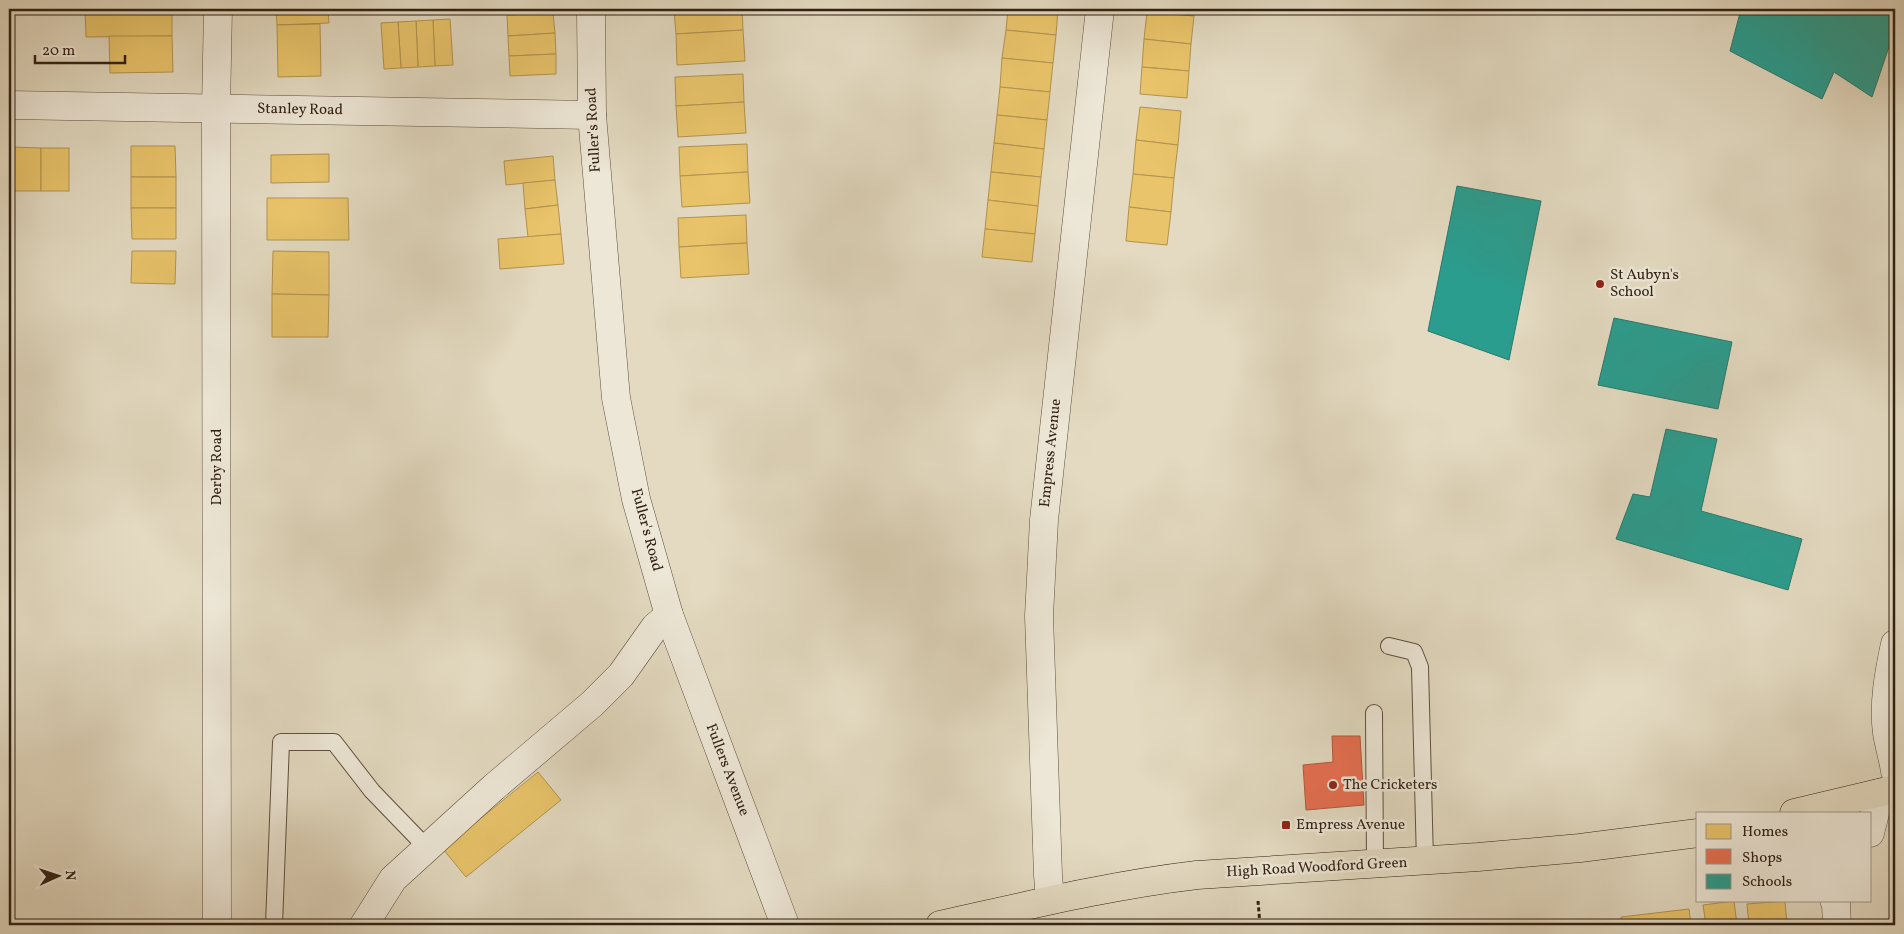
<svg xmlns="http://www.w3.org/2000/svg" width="1904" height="934" font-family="Vollkorn,serif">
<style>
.homes{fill:#e9c46a;stroke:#b29350}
.shops{fill:#e76f51;stroke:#b0583f}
.schools{fill:#2a9d8f;stroke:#2c786a}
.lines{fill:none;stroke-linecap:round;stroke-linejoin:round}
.service-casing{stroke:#5e4f40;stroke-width:18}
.minor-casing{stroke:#5e4f40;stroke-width:29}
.primary-casing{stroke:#312115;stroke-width:29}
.path{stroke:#312115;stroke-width:3;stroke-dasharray:4 2.5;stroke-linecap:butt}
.service{stroke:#ede7d7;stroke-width:16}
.minor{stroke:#ede7d7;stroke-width:28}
.primary{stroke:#e3dac1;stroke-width:28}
.poi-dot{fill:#8f2418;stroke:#ede7d7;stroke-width:2}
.labels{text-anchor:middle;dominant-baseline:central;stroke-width:5;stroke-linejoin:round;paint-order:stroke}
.street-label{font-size:15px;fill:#312115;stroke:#ede7d7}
.poi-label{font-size:15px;fill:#312115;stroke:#ede7d7;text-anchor:start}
</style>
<rect width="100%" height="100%" fill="#e3dac1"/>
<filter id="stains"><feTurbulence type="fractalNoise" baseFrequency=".004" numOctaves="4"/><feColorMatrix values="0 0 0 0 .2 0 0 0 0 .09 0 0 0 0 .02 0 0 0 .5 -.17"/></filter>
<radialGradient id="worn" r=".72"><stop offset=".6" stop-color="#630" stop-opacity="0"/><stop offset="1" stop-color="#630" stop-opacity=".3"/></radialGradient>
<!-- homes -->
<g class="homes">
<path d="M85,9H172V36L86,37Z"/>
<path d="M276,9H328L329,23L277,25Z"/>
<path d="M506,9H553V13L507,15Z"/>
<path d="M674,9H742L743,30L676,34Z"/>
<path d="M1008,9H1058L1056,35L1006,30Z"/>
<path d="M1147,9H1194V16L1147,12Z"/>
<path d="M1147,12L1194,16L1191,44L1144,39Z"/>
<path d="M553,13L555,33L508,36L507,15Z"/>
<path d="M450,19L453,65L435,66L433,20Z"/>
<path d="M433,20L435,66L418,67L416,21Z"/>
<path d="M416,21L418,67L401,68L398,22Z"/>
<path d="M398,22L401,68L384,69L381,23Z"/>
<path d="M320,24L321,76L278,77L277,25Z"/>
<path d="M743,30L745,61L677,65L676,34Z"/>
<path d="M1006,30L1056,35L1053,63L1002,58Z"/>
<path d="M555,33L556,54L509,56L508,36Z"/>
<path d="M109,36H172L173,72L110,73Z"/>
<path d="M1144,39L1191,44L1189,71L1142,67Z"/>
<path d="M556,54V74L510,76L509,56Z"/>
<path d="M1002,58L1053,63L1050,92L1000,87Z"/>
<path d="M1142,67L1189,71L1187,98L1140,94Z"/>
<path d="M743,74L744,102L676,106L675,77Z"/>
<path d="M1000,87L1050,92L1047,120L997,115Z"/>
<path d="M744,102L746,133L678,137L676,106Z"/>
<path d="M1140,107L1181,111L1178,145L1136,140Z"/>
<path d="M997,115L1047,120L1044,149L994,143Z"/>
<path d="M1136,140L1178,145L1174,178L1133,174Z"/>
<path d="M994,143L1044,149L1041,177L991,172Z"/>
<path d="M747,144L748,172L680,176L679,147Z"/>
<path d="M131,146H175L176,177H131Z"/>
<path d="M12,147L41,148V191H12Z"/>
<rect x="41" y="148" width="28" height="43"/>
<path d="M329,154V182L271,183V155Z"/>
<path d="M553,156L555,180L506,185L504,161Z"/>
<path d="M748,172L750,203L682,207L680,176Z"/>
<path d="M991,172L1041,177L1038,206L988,200Z"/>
<path d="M1133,174L1174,178L1171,212L1129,207Z"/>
<rect x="131" y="177" width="45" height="31"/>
<path d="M555,180L558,205L525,209L523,183Z"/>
<path d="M267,198H348L349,240H267Z"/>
<path d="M988,200L1038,206L1035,234L985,229Z"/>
<path d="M558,205L561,234L528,237L525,209Z"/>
<path d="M1129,207L1171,212L1167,245L1126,241Z"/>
<path d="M131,208H176V239H132Z"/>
<path d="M746,215L747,243L679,247L678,218Z"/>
<path d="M985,229L1035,234L1032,262L982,257Z"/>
<path d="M561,234L564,264L500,269L498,239Z"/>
<path d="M747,243L749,274L681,278L679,247Z"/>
<path d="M132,251H176L175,284L131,283Z"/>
<path d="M273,251L329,252V295L272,294Z"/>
<path d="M272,294L329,295L328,337H272Z"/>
<path d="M538,772L561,800L466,877L443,849Z"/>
<path d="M1734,901L1737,925H1706L1703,905Z"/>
<path d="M1785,901L1787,925H1749L1747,904Z"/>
<path d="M1689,909L1691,925H1622L1621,917Z"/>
</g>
<!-- shops -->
<path class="shops" d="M1332,736H1360L1364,805L1306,810L1303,765L1333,762Z"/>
<!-- schools -->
<g class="schools">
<path d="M1741,9L1895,10V29L1872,97L1834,72L1822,99L1730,51Z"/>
<path d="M1457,186L1541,201L1509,360L1428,331Z"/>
<path d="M1614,318L1732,342L1718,409L1598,385Z"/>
<path d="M1666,429L1717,439L1701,511L1802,539L1788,590L1616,539L1633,494L1650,497Z"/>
</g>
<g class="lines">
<defs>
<g id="service">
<path d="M1389,646L1414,652L1420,667L1425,861"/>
<path d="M1374,713L1375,864"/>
<path d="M274,925L281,742H334L372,791L427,848"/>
</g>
<g id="minor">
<path d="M591,9L592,115L616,398L636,499L669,615L785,925"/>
<path d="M9,105L592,115"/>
<path d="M1895,644C1889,672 1883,703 1887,733C1889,745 1893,758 1895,771"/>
<path d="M1870,833L1880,793"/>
<path d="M1050,900L1048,875L1039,616L1044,520L1100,9"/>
<path d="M1834,900L1836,904L1837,925"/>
<path d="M217,925L216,108L218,9"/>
<path d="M364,925L393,879L494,787L592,704L621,675L655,627L669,615"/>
</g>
<g id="primary">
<path d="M1794,813L1895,789"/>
<path d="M940,925C1026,906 1111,885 1197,875L1478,857L1580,848L1698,833"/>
</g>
</defs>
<!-- service casing -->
<use href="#service" class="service-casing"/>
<!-- minor casing -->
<use href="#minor" class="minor-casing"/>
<!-- primary casing -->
<use href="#primary" class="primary-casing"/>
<!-- path -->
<path class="path" d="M1258,901L1260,925"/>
<!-- service -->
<use href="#service" class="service"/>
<!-- minor -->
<use href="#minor" class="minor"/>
<!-- primary -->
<use href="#primary" class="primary"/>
</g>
<!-- markers -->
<g class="poi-dot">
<circle cx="1600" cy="284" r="5"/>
<circle cx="1333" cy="785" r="5"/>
<rect x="1281" y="820" width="10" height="10" rx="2.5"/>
</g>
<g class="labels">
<!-- street labels -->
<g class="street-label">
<text transform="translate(300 110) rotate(1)">Stanley Road</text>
<text transform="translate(594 130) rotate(-93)">Fuller's Road</text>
<text transform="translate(1051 453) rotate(-84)">Empress Avenue</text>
<text transform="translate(217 467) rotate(-90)">Derby Road</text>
<text transform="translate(646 530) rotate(75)">Fuller's Road</text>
<text transform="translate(727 770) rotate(69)">Fullers Avenue</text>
<text transform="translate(1317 868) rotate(-3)">High Road Woodford Green</text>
</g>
<!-- poi labels -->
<g class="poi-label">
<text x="1610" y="275">St Aubyn's<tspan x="1610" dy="17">School</tspan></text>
<text x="1343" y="785">The Cricketers</text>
<text x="1296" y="825">Empress Avenue</text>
</g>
</g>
<!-- margin -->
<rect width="1904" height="934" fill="none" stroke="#e3dac1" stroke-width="30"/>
<rect x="10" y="10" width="1884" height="914" fill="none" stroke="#312115" stroke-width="2.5"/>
<rect x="15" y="15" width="1874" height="904" fill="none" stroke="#312115"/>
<!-- legend -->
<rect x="1696" y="812" width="175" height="90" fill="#ede7d7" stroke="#a29889"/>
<rect x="1706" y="824" width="25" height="15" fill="#e9c46a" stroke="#a29889"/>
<text x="1742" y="836" font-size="15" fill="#312115">Homes</text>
<rect x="1706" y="849" width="25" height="15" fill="#e76f51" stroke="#a29889"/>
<text x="1742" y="862" font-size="15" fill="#312115">Shops</text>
<rect x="1706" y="874" width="25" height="15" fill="#2a9d8f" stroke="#a29889"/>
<text x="1742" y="886" font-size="15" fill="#312115">Schools</text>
<!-- north arrow -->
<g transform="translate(58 876) rotate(87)" stroke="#ede7d7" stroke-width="4" paint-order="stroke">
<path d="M0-4L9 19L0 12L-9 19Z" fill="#312115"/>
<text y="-8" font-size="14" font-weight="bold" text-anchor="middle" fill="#312115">N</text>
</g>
<!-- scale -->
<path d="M35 55v8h90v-8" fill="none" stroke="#312115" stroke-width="2.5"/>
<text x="42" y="55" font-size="15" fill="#312115" stroke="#ede7d7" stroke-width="4" paint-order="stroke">20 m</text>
<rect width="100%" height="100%" filter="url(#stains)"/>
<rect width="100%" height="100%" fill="url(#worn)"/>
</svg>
